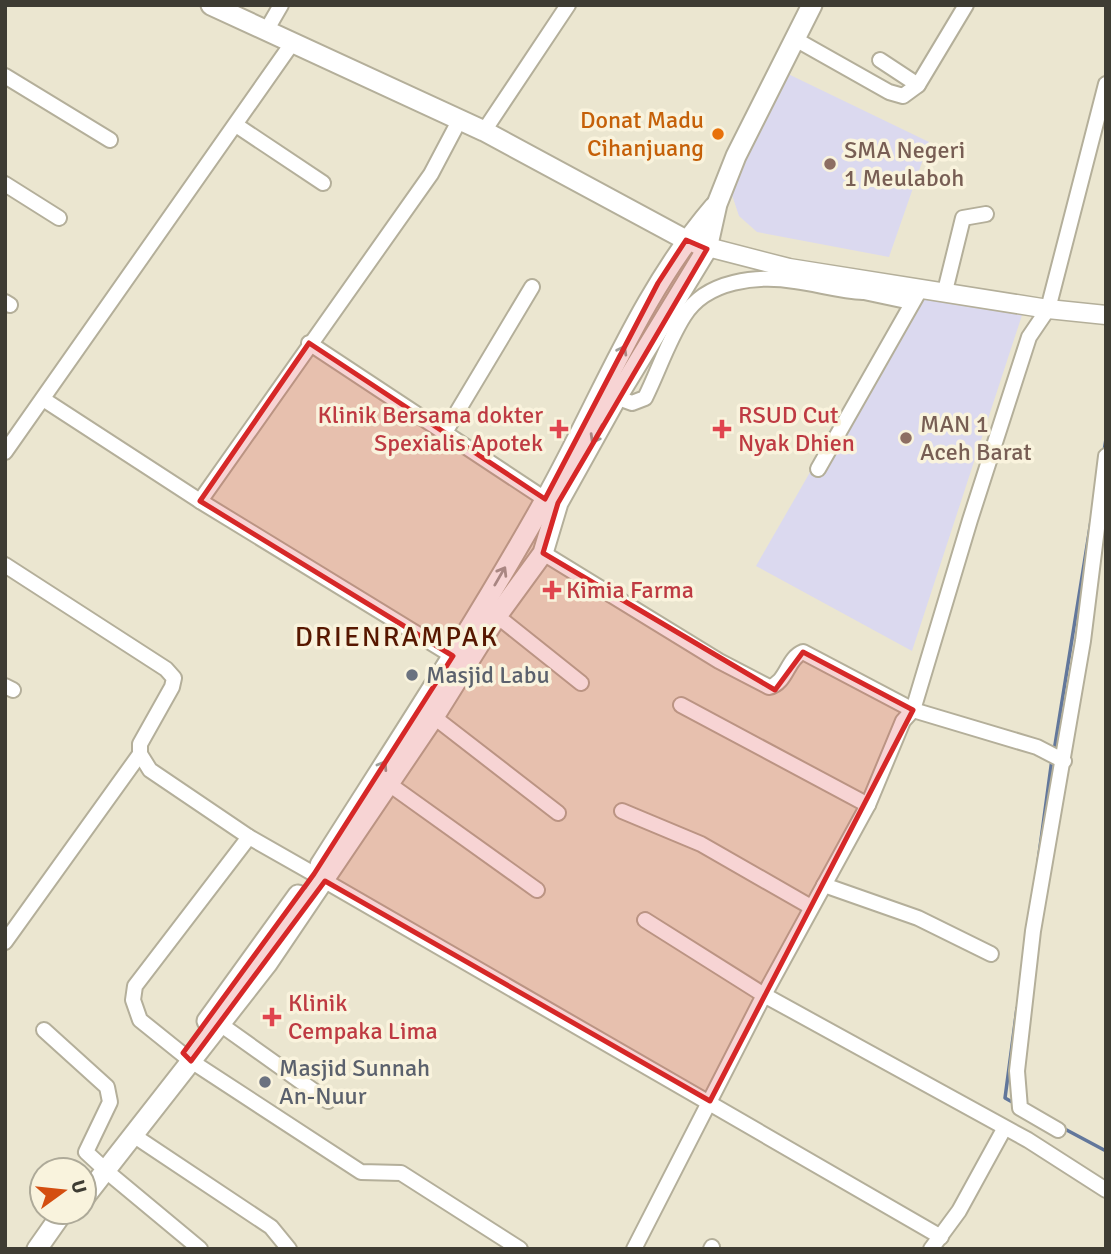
<svg xmlns="http://www.w3.org/2000/svg" width="1111" height="1254" font-family="Signika,sans-serif">
<style>
.education{fill:#dbd9ef}
.lines{fill:none;stroke-linecap:round;stroke-linejoin:round}
.stream{stroke:#62779b;stroke-width:3.5}
.minor-casing{stroke:#b4af9a;stroke-width:18}
.major-casing{stroke:#b4af9a;stroke-width:21}
.highway-casing{stroke:#b4af9a;stroke-width:23}
.minor{stroke:#fff;stroke-width:14}
.major{stroke:#fff;stroke-width:18}
.highway{stroke:#fff;stroke-width:19}
.oneway{stroke:#9e9e99}
.marked{fill:#d62828;fill-opacity:0.2;stroke:#d62828;stroke-width:5;stroke-linejoin:round}
.food-dot{fill:#e8710a;stroke:#f9f3dd;stroke-width:2.5}
.education-dot{fill:#8d6e63;stroke:#f9f3dd;stroke-width:2.5}
.health-dot{fill:#e0444e;stroke:#f9f3dd;stroke-width:2.5}
.worship-dot{fill:#6b7280;stroke:#f9f3dd;stroke-width:2.5}
.labels{text-anchor:middle;dominant-baseline:central;stroke-width:7;stroke-linejoin:round;paint-order:stroke}
.food-label{font-size:24px;fill:#c56008;stroke:#f9f3dd;text-anchor:end}
.education-label{font-size:24px;fill:#785e54;stroke:#f9f3dd;text-anchor:start}
.health-label{font-size:24px;fill:#be3a42;stroke:#f9f3dd;text-anchor:start}
.worship-label{font-size:24px;fill:#5b616d;stroke:#f9f3dd;text-anchor:start}
.quarter-label{font-size:28px;letter-spacing:2px;fill:#571700;stroke:#f9f3dd}
</style>
<rect width="100%" height="100%" fill="#ebe6d0"/>
<!-- education -->
<g class="education">
<path d="M784,72L929,142L889,257L757,232L739,216L729,186Z"/>
<path d="M915,290L1024,309L912,651L756,566Z"/>
</g>
<g class="lines">
<!-- stream -->
<g class="stream">
<path d="M1104,451L1106,439"/>
<path d="M1054,751L1091,521"/>
<path d="M1038,862L1052,759"/>
<path d="M1014,1103L1005,1098L1017,1008"/>
<path d="M1061,1127L1106,1151"/>
</g>
<defs>
<g id="minor">
<path d="M266,31L281,5"/>
<path d="M795,39L889,92L903,96L918,85L966,5"/>
<path d="M880,60L918,85"/>
<path d="M5,76L110,140"/>
<path d="M236,125L323,183"/>
<path d="M484,131L568,5"/>
<path d="M5,184L59,218"/>
<path d="M945,291L963,218L986,214"/>
<path d="M864,292L911,302"/>
<path d="M5,302L10,305"/>
<path d="M309,343L545,499"/>
<path d="M610,395L632,403L645,398C658,372 668,341 684,316C706,280 758,275 795,281C818,284 840,291 864,292L869,281"/>
<path d="M43,399L200,501L453,656"/>
<path d="M444,434L532,287"/>
<path d="M5,452L293,42"/>
<path d="M818,469L921,288"/>
<path d="M200,501L431,174L459,121"/>
<path d="M543,553L719,661L769,687C787,683 787,658 803,652L913,710L1037,747L1064,761"/>
<path d="M5,565L166,669L174,678L172,687L140,744V754L150,770L249,837L314,874"/>
<path d="M497,616L581,683"/>
<path d="M5,686L13,690"/>
<path d="M681,705L868,805"/>
<path d="M434,717L558,813"/>
<path d="M389,784L537,890"/>
<path d="M622,811L701,844L811,907"/>
<path d="M249,837L135,986L133,1000L140,1020L191,1061L361,1172L401,1173L520,1249"/>
<path d="M325,881C530,1001 737,1117 941,1237"/>
<path d="M824,885L918,918L991,954"/>
<path d="M645,920L764,995L1028,1140L1106,1190"/>
<path d="M5,942L140,754"/>
<path d="M220,1024L328,1101"/>
<path d="M44,1030L107,1087L110,1102L86,1152L99,1164"/>
<path d="M1058,1130L1020,1108L1017,1071L1033,931L1083,641L1106,456"/>
<path d="M133,1135L271,1227L289,1249"/>
<path d="M105,1170L200,1249"/>
<path d="M634,1249L764,995L868,805L903,721L913,710L970,520L1029,337L1048,309L1106,84"/>
<path d="M711,1249L712,1247"/>
<path d="M931,1249L959,1211L1004,1129"/>
</g>
<path id="major" d="M696,244L789,268L1048,309L1106,315"/>
<g id="highway">
<path d="M211,5L484,131L686,240"/>
<path d="M320,865C396,745 475,625 545,500C600,402 640,293 714,207"/>
<path d="M207,1021L298,895"/>
<path d="M84,1198L267,964L434,717L497,616L543,553L558,503L617,397L707,249L717,204L736,156L812,5"/>
<path d="M37,1249L63,1212"/>
</g>
</defs>
<!-- minor casing -->
<use href="#minor" class="minor-casing"/>
<!-- major casing -->
<use href="#major" class="major-casing"/>
<!-- highway casing -->
<use href="#highway" class="highway-casing"/>
<!-- minor -->
<use href="#minor" class="minor"/>
<!-- major -->
<use href="#major" class="major"/>
<!-- highway -->
<use href="#highway" class="highway"/>
</g>
<!-- one-way arrows -->
<defs><path id="oneway-shaft" d="M-6 0H5M1.5-3L5.5 0L1.5 3" fill="none" stroke-width="1.6" stroke-linecap="round" stroke-linejoin="round" transform="scale(1.75)"/></defs>
<g class="oneway">
<use href="#oneway-shaft" transform="translate(620 355) rotate(-62)"/>
<use href="#oneway-shaft" transform="translate(597 434) rotate(119)"/>
<use href="#oneway-shaft" transform="translate(500 576) rotate(-60)"/>
<use href="#oneway-shaft" transform="translate(380 770) rotate(-58)"/>
</g>
<!-- marked area -->
<path class="marked" d="M686,240L707,249L558,503L543,553L775,690L803,652L913,710L710,1101L325,881L191,1061L183,1053L314,874L453,656L200,501L309,343L545,499L658,283Z"/>
<!-- markers -->
<circle class="food-dot" cx="718" cy="134" r="7"/>
<g class="education-dot">
<circle cx="830" cy="164" r="7"/>
<circle cx="906" cy="438" r="7"/>
</g>
<g class="health-dot">
<path d="M555.5 418.5h7v7h7v7h-7v7h-7v-7h-7v-7h7z"/>
<path d="M718.5 418.5h7v7h7v7h-7v7h-7v-7h-7v-7h7z"/>
<path d="M548.5 579.5h7v7h7v7h-7v7h-7v-7h-7v-7h7z"/>
<path d="M268.5 1006.5h7v7h7v7h-7v7h-7v-7h-7v-7h7z"/>
</g>
<g class="worship-dot">
<circle cx="412" cy="675" r="7"/>
<circle cx="265" cy="1082" r="7"/>
</g>
<g class="labels">
<!-- food labels -->
<g class="food-label">
<text x="704" y="120">Donat Madu<tspan x="704" dy="28">Cihanjuang</tspan></text>
</g>
<!-- education labels -->
<g class="education-label">
<text x="844" y="150">SMA Negeri<tspan x="844" dy="28">1 Meulaboh</tspan></text>
<text x="920" y="424">MAN 1<tspan x="920" dy="28">Aceh Barat</tspan></text>
</g>
<!-- health labels -->
<g class="health-label">
<text x="543" y="415" text-anchor="end">Klinik Bersama dokter<tspan x="543" dy="28">Spexialis Apotek</tspan></text>
<text x="738" y="415">RSUD Cut<tspan x="738" dy="28">Nyak Dhien</tspan></text>
<text x="566" y="590">Kimia Farma</text>
<text x="288" y="1003">Klinik<tspan x="288" dy="28">Cempaka Lima</tspan></text>
</g>
<!-- worship labels -->
<g class="worship-label">
<text x="426" y="675">Masjid Labu</text>
<text x="279" y="1068">Masjid Sunnah<tspan x="279" dy="28">An-Nuur</tspan></text>
</g>
<!-- quarter labels -->
<g class="quarter-label">
<text x="397" y="637">DRIENRAMPAK</text>
</g>
</g>
<!-- border -->
<rect width="1111" height="1254" fill="none" stroke="#3e3c33" stroke-width="14"/>
<!-- north arrow -->
<g transform="translate(63 1191) rotate(75)"><circle r="33" fill="#f9f3dd" stroke="#aeaa99" stroke-width="2"/>
<path d="M0-5L12 26L0 18L-12 26Z" fill="#d44e10"/>
<text y="-10" font-size="19" font-weight="bold" text-anchor="middle" fill="#3e3c33">U</text>
</g>
</svg>
